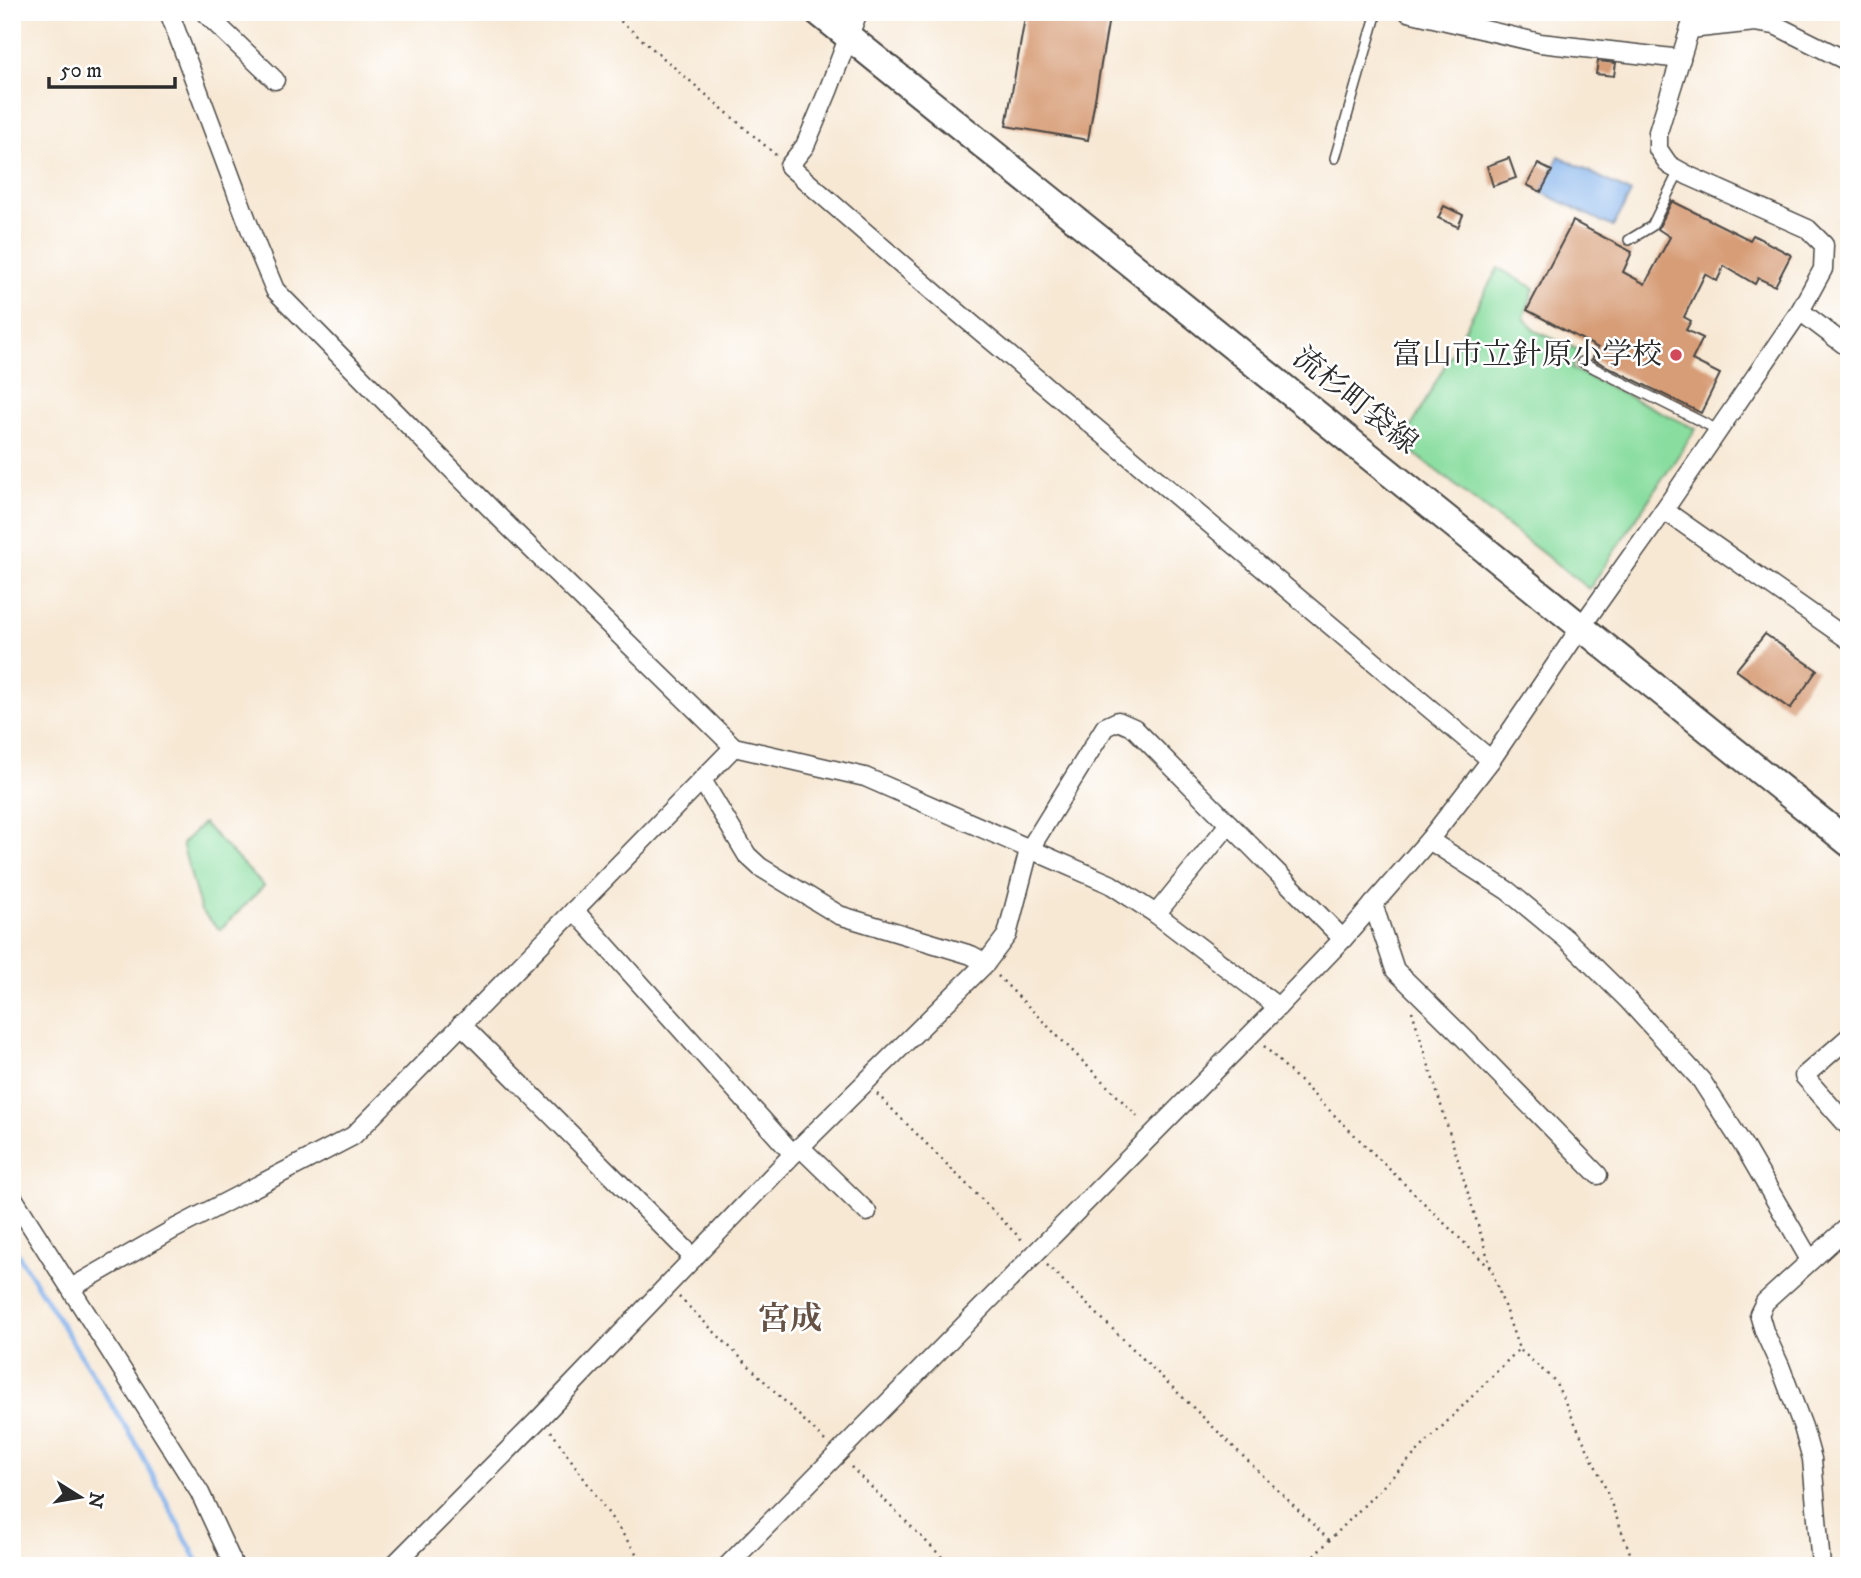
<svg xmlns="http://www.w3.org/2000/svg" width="1861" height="1578" font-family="'IM FELL DW Pica','Noto Serif JP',serif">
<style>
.green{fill:#88dd9f;stroke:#5a8465;stroke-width:2}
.water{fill:#80b0eb;stroke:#566e8b;stroke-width:2}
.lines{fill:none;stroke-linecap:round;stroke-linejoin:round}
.stream{stroke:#80b0eb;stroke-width:5}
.building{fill:#d79d77}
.service-casing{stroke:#4a4744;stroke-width:12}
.minor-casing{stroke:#4a4744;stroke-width:21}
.secondary-casing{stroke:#4a4744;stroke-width:30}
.path{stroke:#4a4744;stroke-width:2.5;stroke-dasharray:2 5;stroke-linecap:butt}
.service{stroke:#fff;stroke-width:9}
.minor{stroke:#fff;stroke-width:18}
.secondary{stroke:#fff;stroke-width:26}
.poi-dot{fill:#d1495b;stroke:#fff;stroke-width:2.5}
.labels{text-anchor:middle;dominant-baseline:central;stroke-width:5;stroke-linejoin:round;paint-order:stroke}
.poi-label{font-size:30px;fill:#2b2b2b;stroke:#fff;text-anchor:end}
.street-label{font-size:30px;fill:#2b2b2b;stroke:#fff}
.neighbourhood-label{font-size:32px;font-weight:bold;fill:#675346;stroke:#fff}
</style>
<rect width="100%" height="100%" fill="#fff"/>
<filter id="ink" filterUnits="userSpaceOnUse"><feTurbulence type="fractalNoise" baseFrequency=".0143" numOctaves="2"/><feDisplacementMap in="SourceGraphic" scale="14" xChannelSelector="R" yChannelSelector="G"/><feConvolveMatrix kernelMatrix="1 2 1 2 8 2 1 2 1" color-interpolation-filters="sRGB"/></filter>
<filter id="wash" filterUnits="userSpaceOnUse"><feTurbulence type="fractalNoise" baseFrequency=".00686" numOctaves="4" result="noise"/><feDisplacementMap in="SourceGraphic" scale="28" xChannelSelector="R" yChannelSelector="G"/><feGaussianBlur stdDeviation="1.57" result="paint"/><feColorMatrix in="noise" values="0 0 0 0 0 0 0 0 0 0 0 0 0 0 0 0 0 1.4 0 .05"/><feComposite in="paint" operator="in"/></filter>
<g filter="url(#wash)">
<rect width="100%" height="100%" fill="#f7e8d4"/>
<!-- green -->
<g class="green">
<path d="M1498,268L1534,288L1524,318L1535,331L1579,350L1572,369L1696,429L1589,589L1402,444Z"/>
<path d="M203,823L264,886L220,930L201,911L182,844Z"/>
</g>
<!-- water -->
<path class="water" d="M1559,156L1631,193L1613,227L1541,192Z"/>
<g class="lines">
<!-- stream -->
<path class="stream" d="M12,1245L135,1442L200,1566"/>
</g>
<g id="blocks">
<!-- building -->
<g class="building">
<path d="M1026,12H1110L1088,140L1006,126Z"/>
<path d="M1598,61L1616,63L1614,76L1596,74Z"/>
<path d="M1509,158L1516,178L1493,186L1487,166Z"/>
<path d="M1538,164L1552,171L1541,192L1527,185Z"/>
<path d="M1672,201L1750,240L1753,235L1791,255L1775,286L1758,278L1755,284L1724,266L1717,281L1705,274L1684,317L1691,321L1686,330L1703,338L1692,360L1720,374L1701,413L1592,359L1598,348L1527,310L1573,221L1632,252L1623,272L1645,284L1670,237L1658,229Z"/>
<path d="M1444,206L1463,215L1458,227L1438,218Z"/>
<path d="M1765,634L1817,670L1790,709L1736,670Z"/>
</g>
</g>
</g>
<g filter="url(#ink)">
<use href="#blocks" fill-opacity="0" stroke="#4a4744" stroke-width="2"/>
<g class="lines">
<defs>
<g id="service">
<path d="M1335,158L1377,12"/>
<path d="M1629,240L1652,226L1679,171"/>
<path d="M1582,362L1718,430"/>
</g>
<g id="minor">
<path d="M169,12L257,247L275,290L501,519L734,747L865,777L1110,884L1156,914L1278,1007"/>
<path d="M204,12L275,80"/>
<path d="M858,12L828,91L805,146L789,166L936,294L1491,760"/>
<path d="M1408,12L1540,43L1681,59"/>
<path d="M1690,29L1755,22L1775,25L1849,62"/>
<path d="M1800,311L1849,348"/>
<path d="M1664,510L1849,640"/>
<path d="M702,780L747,855L760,867L839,915L971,955L986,963"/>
<path d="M1429,840L1508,891L1566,939L1627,999L1701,1080L1745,1148L1810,1260"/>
<path d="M1373,904L1395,970L1466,1040L1598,1175"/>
<path d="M574,910L793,1154"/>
<path d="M1156,914L1229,824"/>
<path d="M461,1024L694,1258"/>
<path d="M1849,1037L1804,1076L1849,1127"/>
<path d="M800,1147L867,1212"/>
<path d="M12,1196L200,1493L234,1566"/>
<path d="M71,1288L174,1229L353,1136L734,747"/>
<path d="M393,1566L541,1417L800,1147L986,963L1007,935L1029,850L1105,727L1118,721L1134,728L1343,939"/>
<path d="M727,1566L1278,1007L1343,939L1429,840L1491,760L1581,627L1664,510L1800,311L1823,269L1824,245L1808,229L1689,176L1669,165L1658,149V132L1695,12"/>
<path d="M1821,1566L1812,1459L1803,1427L1780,1366L1764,1331L1759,1314L1765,1302L1849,1226"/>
</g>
<path id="secondary" d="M818,12L1849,843"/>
</defs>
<!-- service casing -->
<use href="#service" class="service-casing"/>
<!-- minor casing -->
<use href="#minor" class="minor-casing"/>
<!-- secondary casing -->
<use href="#secondary" class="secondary-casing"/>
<!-- path -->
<g class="path">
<path d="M610,12L776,155"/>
<path d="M998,976L1141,1120"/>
<path d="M1412,1011L1492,1271L1519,1349L1555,1381L1603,1482L1635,1566"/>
<path d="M1264,1046L1491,1269"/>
<path d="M877,1094L1023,1241"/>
<path d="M1047,1265L1330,1541"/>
<path d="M679,1297L826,1442"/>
<path d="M551,1431L645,1566"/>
<path d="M851,1467L951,1566"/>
<path d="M1304,1566L1519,1349"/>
</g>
<!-- service -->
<use href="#service" class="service"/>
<!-- minor -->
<use href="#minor" class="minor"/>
<!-- secondary -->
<use href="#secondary" class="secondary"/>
</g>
</g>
<!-- markers -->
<circle class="poi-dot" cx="1676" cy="355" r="7"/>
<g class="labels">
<!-- poi labels -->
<g class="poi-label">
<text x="1662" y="355">富山市立針原小学校</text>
</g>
<!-- street labels -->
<g class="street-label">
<text transform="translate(1355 401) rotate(39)">流杉町袋線</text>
</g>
<!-- neighbourhood labels -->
<g class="neighbourhood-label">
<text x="790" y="1320">宮成</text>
</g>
</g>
<!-- margin -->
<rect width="1861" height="1578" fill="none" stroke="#fff" stroke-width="42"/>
<!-- north arrow -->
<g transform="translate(80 1497) rotate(101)" stroke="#ffffff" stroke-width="5" paint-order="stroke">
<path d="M0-5L12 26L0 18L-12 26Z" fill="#2b2b2b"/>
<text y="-10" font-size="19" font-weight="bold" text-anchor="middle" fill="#2b2b2b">N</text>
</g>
<!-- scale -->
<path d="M49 77v10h126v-10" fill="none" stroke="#2b2b2b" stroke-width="3.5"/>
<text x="60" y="77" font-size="21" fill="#2b2b2b" stroke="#ffffff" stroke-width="5" paint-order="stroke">50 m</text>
</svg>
